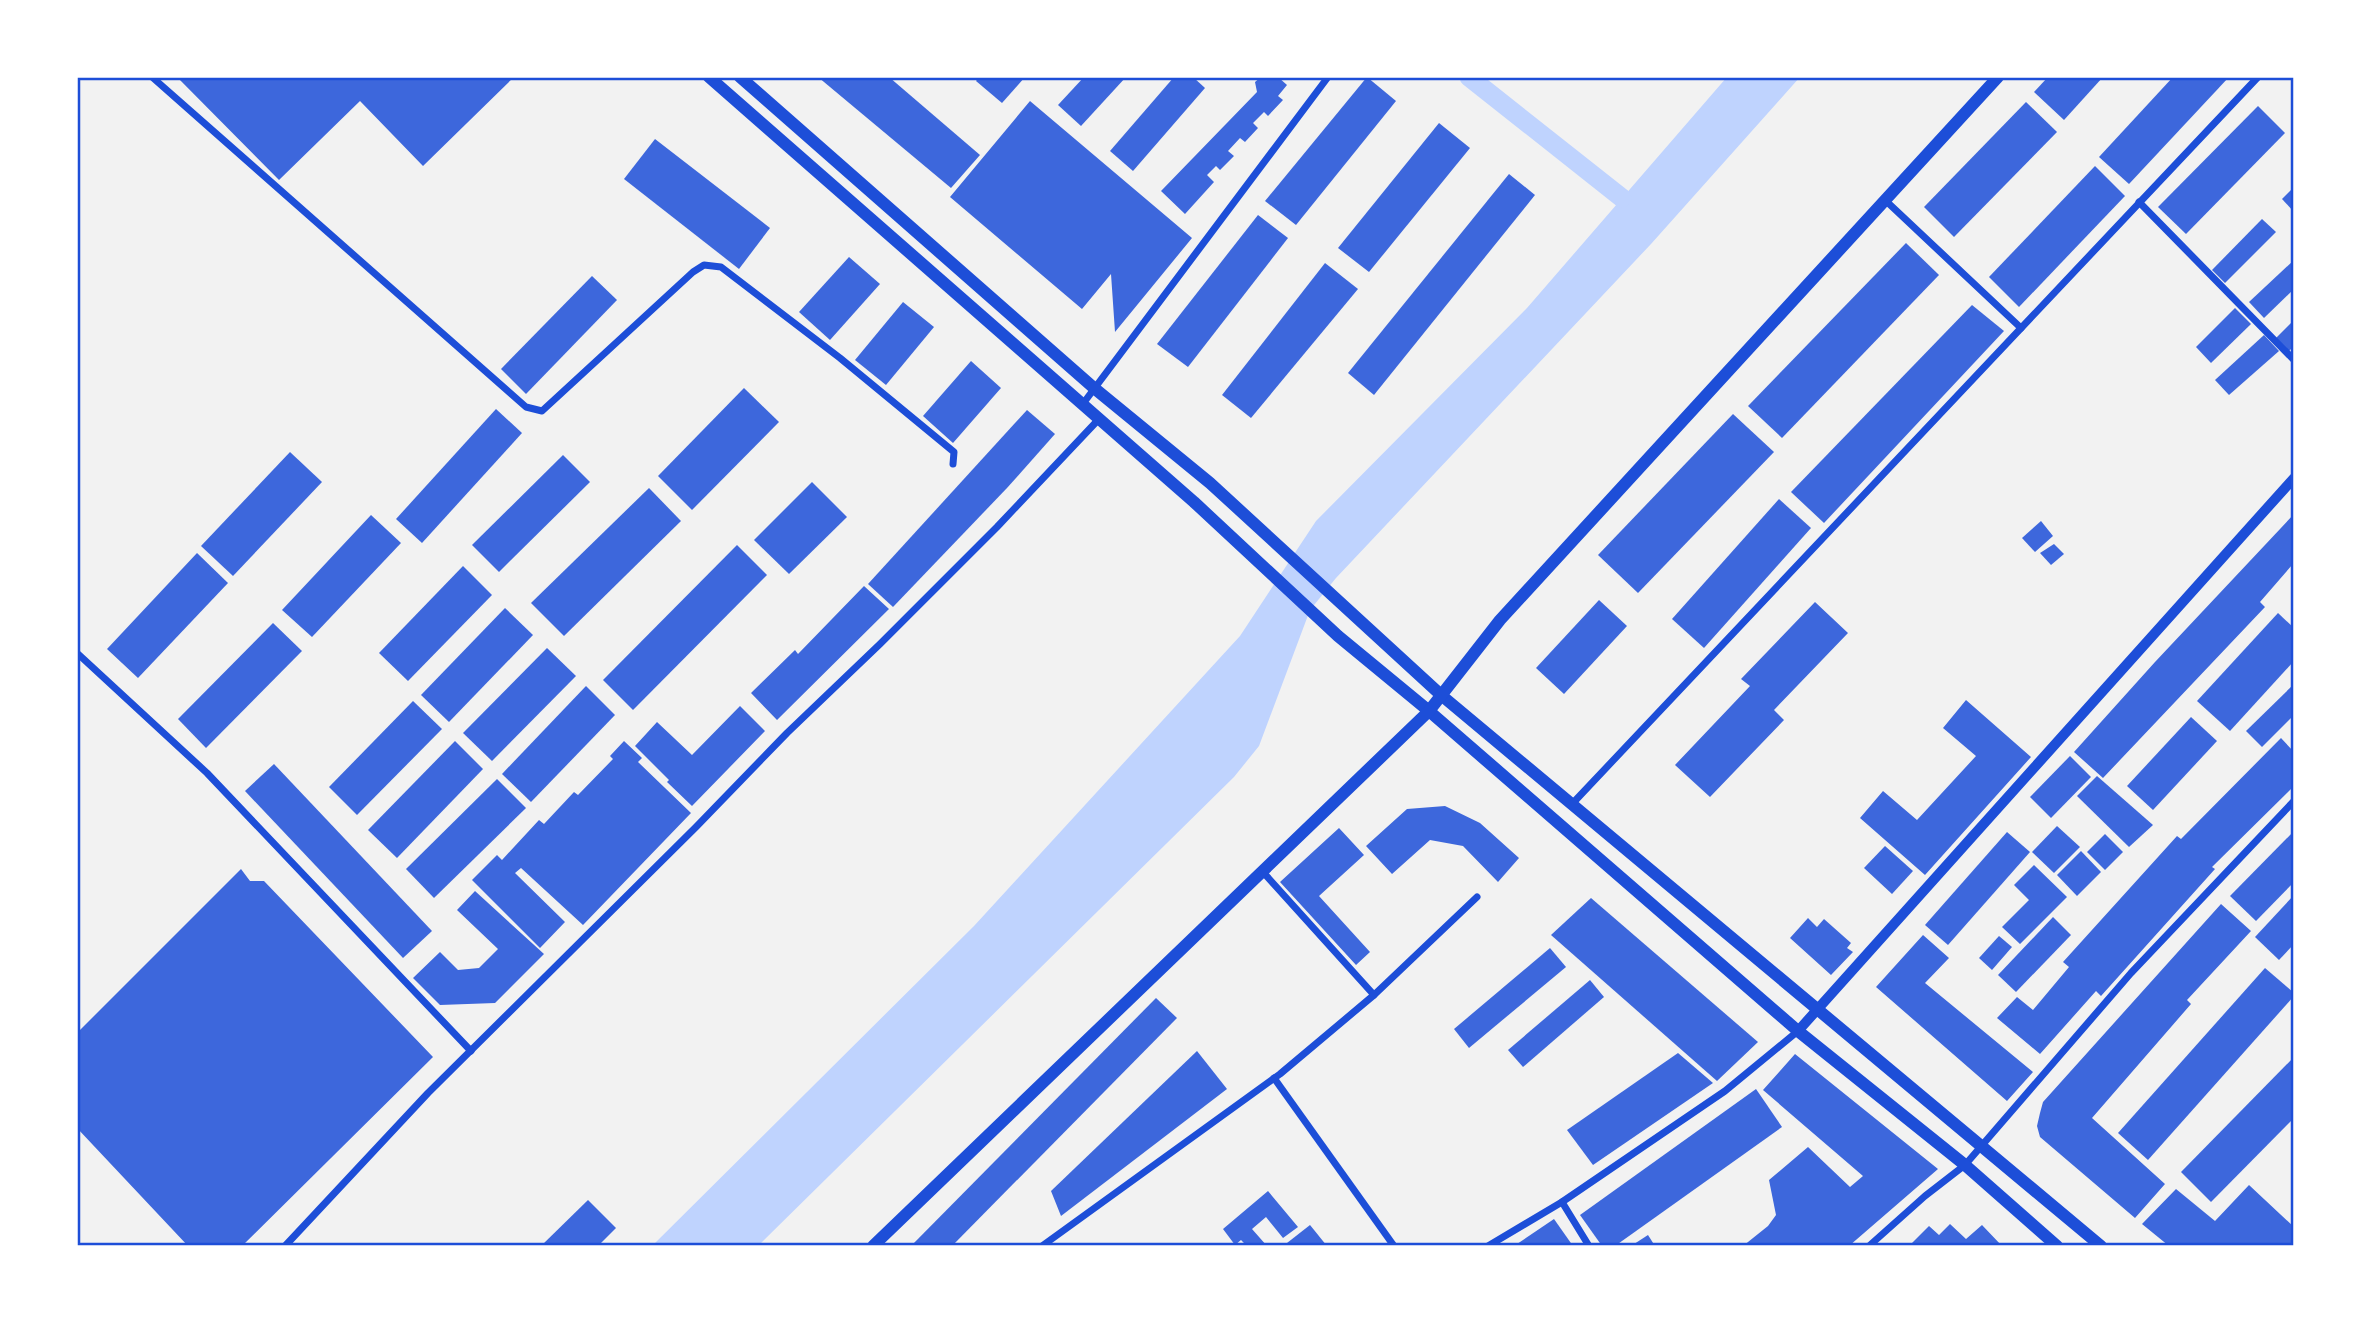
<svg xmlns="http://www.w3.org/2000/svg" width="2371" height="1323" font-family="Barlow,sans-serif">
<style>
.water{fill:#bfd3fe}
.lines{fill:none;stroke-linecap:round;stroke-linejoin:round}
.canal{stroke:#bfd3fe;stroke-width:19}
.building{fill:#3d67dc}
.minor{stroke:#1d4ed8;stroke-width:7}
.tertiary{stroke:#1d4ed8;stroke-width:10}
.secondary{stroke:#1d4ed8;stroke-width:12}
.neatline{fill:none;stroke:#1d4ed8;stroke-width:2.5}
</style>
<rect width="100%" height="100%" fill="#f2f2f2"/>
<!-- water -->
<path class="water" d="M1727,77H1800L1651,244L1336,578L1310,610L1259,746L1234,777L758,1246H652L974,926L1240,636L1316,521L1527,308Z"/>
<g class="lines">
<!-- canal -->
<path class="canal" d="M1469,77L1622,198"/>
</g>
<!-- building -->
<g class="building">
<path d="M177,77H514L423,166L360,101L279,180Z"/>
<path d="M818,77H889L980,155L951,188Z"/>
<path d="M979,77H1025L1002,103L976,81Z"/>
<path d="M1084,77H1126L1081,126L1058,105Z"/>
<path d="M1174,77H1193L1205,88L1133,171L1110,151Z"/>
<path d="M1261,77H1278L1287,85L1278,96L1283,100L1268,116L1264,112L1253,123L1258,128L1245,142L1240,138L1228,151L1234,156L1220,170L1216,166L1207,175L1214,182L1185,214L1161,191L1257,92L1255,82Z"/>
<path d="M1367,77L1396,101L1296,225L1265,201Z"/>
<path d="M2048,77H2103L2064,120L2034,92Z"/>
<path d="M2173,77H2229L2129,184L2099,157Z"/>
<path d="M1030,101L1192,238L1115,332L1111,274L1082,309L950,197Z"/>
<path d="M2026,102L2057,132L1954,237L1924,207Z"/>
<path d="M2258,106L2285,133L2186,234L2158,207Z"/>
<path d="M1439,123L1470,148L1369,272L1338,248Z"/>
<path d="M655,139L770,228L739,269L624,179Z"/>
<path d="M2095,166L2125,196L2019,307L1989,277Z"/>
<path d="M1509,174L1535,195L1374,395L1348,373Z"/>
<path d="M2294,187V212L2282,199Z"/>
<path d="M1258,215L1288,238L1188,367L1157,344Z"/>
<path d="M2262,219L2276,232L2225,283L2212,270Z"/>
<path d="M1906,243L1939,275L1782,438L1748,406Z"/>
<path d="M849,257L880,284L830,340L799,312Z"/>
<path d="M2294,260V289L2264,318L2249,302Z"/>
<path d="M1325,263L1358,289L1251,418L1222,395Z"/>
<path d="M592,276L617,300L526,394L501,369Z"/>
<path d="M903,302L934,327L886,385L855,360Z"/>
<path d="M1972,305L2004,331L1824,523L1791,492Z"/>
<path d="M2235,308L2251,324L2211,363L2196,347Z"/>
<path d="M2294,320V346L2289,351L2276,338Z"/>
<path d="M2264,335L2279,351L2229,395L2215,380Z"/>
<path d="M971,361L1001,388L953,443L923,416Z"/>
<path d="M744,388L779,422L692,510L658,476Z"/>
<path d="M496,409L522,433L422,543L396,519Z"/>
<path d="M1027,410L1055,434L1007,488L893,607L868,584Z"/>
<path d="M1733,414L1774,452L1638,593L1598,555Z"/>
<path d="M290,452L322,482L233,576L201,546Z"/>
<path d="M563,455L590,482L499,572L472,545Z"/>
<path d="M812,482L847,517L789,574L754,540Z"/>
<path d="M649,488L681,521L564,636L531,603Z"/>
<path d="M1779,499L1811,528L1704,648L1672,619Z"/>
<path d="M2294,514V566L2292,565L2260,602L2265,607L2103,778L2074,752L2155,662Z"/>
<path d="M371,515L401,543L312,637L282,610Z"/>
<path d="M2041,521L2053,536L2035,552L2022,538Z"/>
<path d="M2054,544L2064,554L2051,565L2040,553Z"/>
<path d="M737,545L767,575L633,710L603,680Z"/>
<path d="M197,553L228,583L138,678L107,649Z"/>
<path d="M463,566L492,595L408,681L379,653Z"/>
<path d="M864,586L889,609L777,720L751,693L795,650L798,654Z"/>
<path d="M1599,600L1627,626L1564,694L1536,668Z"/>
<path d="M1815,602L1848,633L1774,710L1784,720L1710,797L1675,765L1750,686L1741,679Z"/>
<path d="M505,608L533,635L449,722L421,695Z"/>
<path d="M2278,613L2294,628V661L2230,731L2197,701Z"/>
<path d="M273,623L302,651L206,748L178,719Z"/>
<path d="M547,648L576,676L492,761L463,733Z"/>
<path d="M2294,684V715L2262,747L2246,731Z"/>
<path d="M586,686L615,715L531,802L502,774Z"/>
<path d="M1966,700L2031,757L1925,875L1860,818L1883,791L1917,820L1976,756L1943,728Z"/>
<path d="M413,701L442,729L357,815L329,787Z"/>
<path d="M740,706L765,731L692,806L667,782L669,780L635,746L657,722L692,755Z"/>
<path d="M2191,717L2217,741L2153,810L2127,786Z"/>
<path d="M2281,738L2294,752V786L2212,867L2215,869L2101,996L2096,991L2040,1054L1997,1018L2017,997L2033,1010L2069,967L2063,962L2177,836L2181,839Z"/>
<path d="M455,741L483,769L397,858L368,830Z"/>
<path d="M624,741L642,758L638,762L691,813L583,925L521,868L515,873L565,922L540,948L472,880L497,855L502,860L539,820L544,824L574,792L578,795L613,759L610,756Z"/>
<path d="M2070,756L2091,777L2051,818L2030,797Z"/>
<path d="M274,764L432,931L403,958L245,791Z"/>
<path d="M2097,776L2153,825L2129,847L2077,796Z"/>
<path d="M497,779L526,808L434,898L406,869Z"/>
<path d="M1445,806L1480,823L1519,858L1498,882L1463,846L1430,840L1392,874L1366,846L1407,809Z"/>
<path d="M2057,826L2080,847L2054,873L2032,852Z"/>
<path d="M1339,828L1364,855L1319,896L1370,952L1356,965L1280,882Z"/>
<path d="M2294,831V882L2256,921L2230,896Z"/>
<path d="M2007,832L2030,852L1948,945L1925,925Z"/>
<path d="M2105,834L2123,852L2105,870L2087,852Z"/>
<path d="M1885,846L1913,871L1892,894L1864,868Z"/>
<path d="M2081,851L2101,872L2077,896L2057,875Z"/>
<path d="M2034,865L2067,897L2020,944L2002,927L2029,900L2014,885Z"/>
<path d="M241,869L250,881H264L433,1057L242,1246H188L77,1128V1033Z"/>
<path d="M475,891L544,954L495,1003L440,1005L413,978L440,952L458,970L479,968L498,949L457,910Z"/>
<path d="M2294,895V944L2279,960L2255,937Z"/>
<path d="M1591,898L1758,1042L1717,1081L1551,935Z"/>
<path d="M2221,904L2251,931L2187,1000L2191,1004L2092,1118L2165,1184L2135,1218L2040,1137L2037,1126L2040,1113L2043,1102Z"/>
<path d="M2053,917L2071,935L2016,992L1998,975Z"/>
<path d="M1808,918L1817,927L1824,919L1851,943L1847,948L1853,952L1831,975L1790,938Z"/>
<path d="M1923,935L1949,958L1925,983L2033,1072L2007,1101L1876,987Z"/>
<path d="M1999,936L2012,947L1992,970L1979,958Z"/>
<path d="M1550,948L1566,967L1469,1048L1454,1029Z"/>
<path d="M2265,968L2294,993V996L2148,1160L2118,1133Z"/>
<path d="M1590,980L1604,997L1523,1067L1508,1050Z"/>
<path d="M1156,998L1177,1018L952,1246H911Z"/>
<path d="M1197,1051L1227,1089L1061,1216L1051,1191Z"/>
<path d="M1678,1053L1713,1083L1593,1165L1567,1130Z"/>
<path d="M1795,1054L1938,1169L1849,1246H1743L1768,1226L1776,1215L1769,1180L1808,1147L1850,1187L1863,1176L1763,1090Z"/>
<path d="M2294,1057V1118L2211,1202L2181,1172Z"/>
<path d="M1756,1089L1782,1127L1615,1246H1602L1580,1215Z"/>
<path d="M2249,1185L2294,1227V1246H2169L2142,1224L2176,1189L2215,1221Z"/>
<path d="M1268,1191L1298,1227L1283,1238L1266,1217L1252,1229L1267,1246H1247L1241,1240L1235,1245L1223,1229Z"/>
<path d="M588,1200L616,1228L598,1246H541Z"/>
<path d="M1554,1219L1573,1246H1514Z"/>
<path d="M1950,1224L1966,1239L1982,1225L2002,1246H1909L1929,1226L1939,1235Z"/>
<path d="M1310,1225L1327,1246H1289L1287,1243Z"/>
<path d="M1648,1235L1655,1246H1631Z"/>
</g>
<g class="lines">
<!-- minor -->
<g class="minor">
<path d="M152,77L526,407L542,411L693,272L704,265L721,267L840,358L954,452L953,464"/>
<path d="M1885,200L2021,328"/>
<path d="M2139,202L2294,360"/>
<path d="M1082,405L1328,77"/>
<path d="M77,653L207,773L471,1051"/>
<path d="M1572,804L2258,77"/>
<path d="M1374,995L1477,897"/>
<path d="M1274,1078L1394,1246"/>
<path d="M1562,1202L1589,1246"/>
<path d="M285,1246L428,1093L696,827L787,733L880,644L997,527L1099,419"/>
<path d="M1042,1246L1280,1074L1374,995L1262,871"/>
<path d="M1488,1246L1562,1202L1725,1091L1798,1031"/>
<path d="M1869,1246L1925,1196L1965,1165L2131,973L2294,801"/>
</g>
<!-- tertiary -->
<path class="tertiary" d="M1798,1031L2294,478"/>
<!-- secondary -->
<g class="secondary">
<path d="M709,77L1194,502L1338,636L1429,711L1798,1031L1965,1165L2057,1246"/>
<path d="M740,77L1094,388L1210,483L1441,695L2101,1246"/>
<path d="M873,1246L1429,711L1500,620L1998,77"/>
</g>
</g>
<!-- border -->
<rect width="2371" height="1323" fill="none" stroke="#ffffff" stroke-width="158"/>
<rect x="79" y="79" width="2213" height="1165" class="neatline"/>
</svg>
